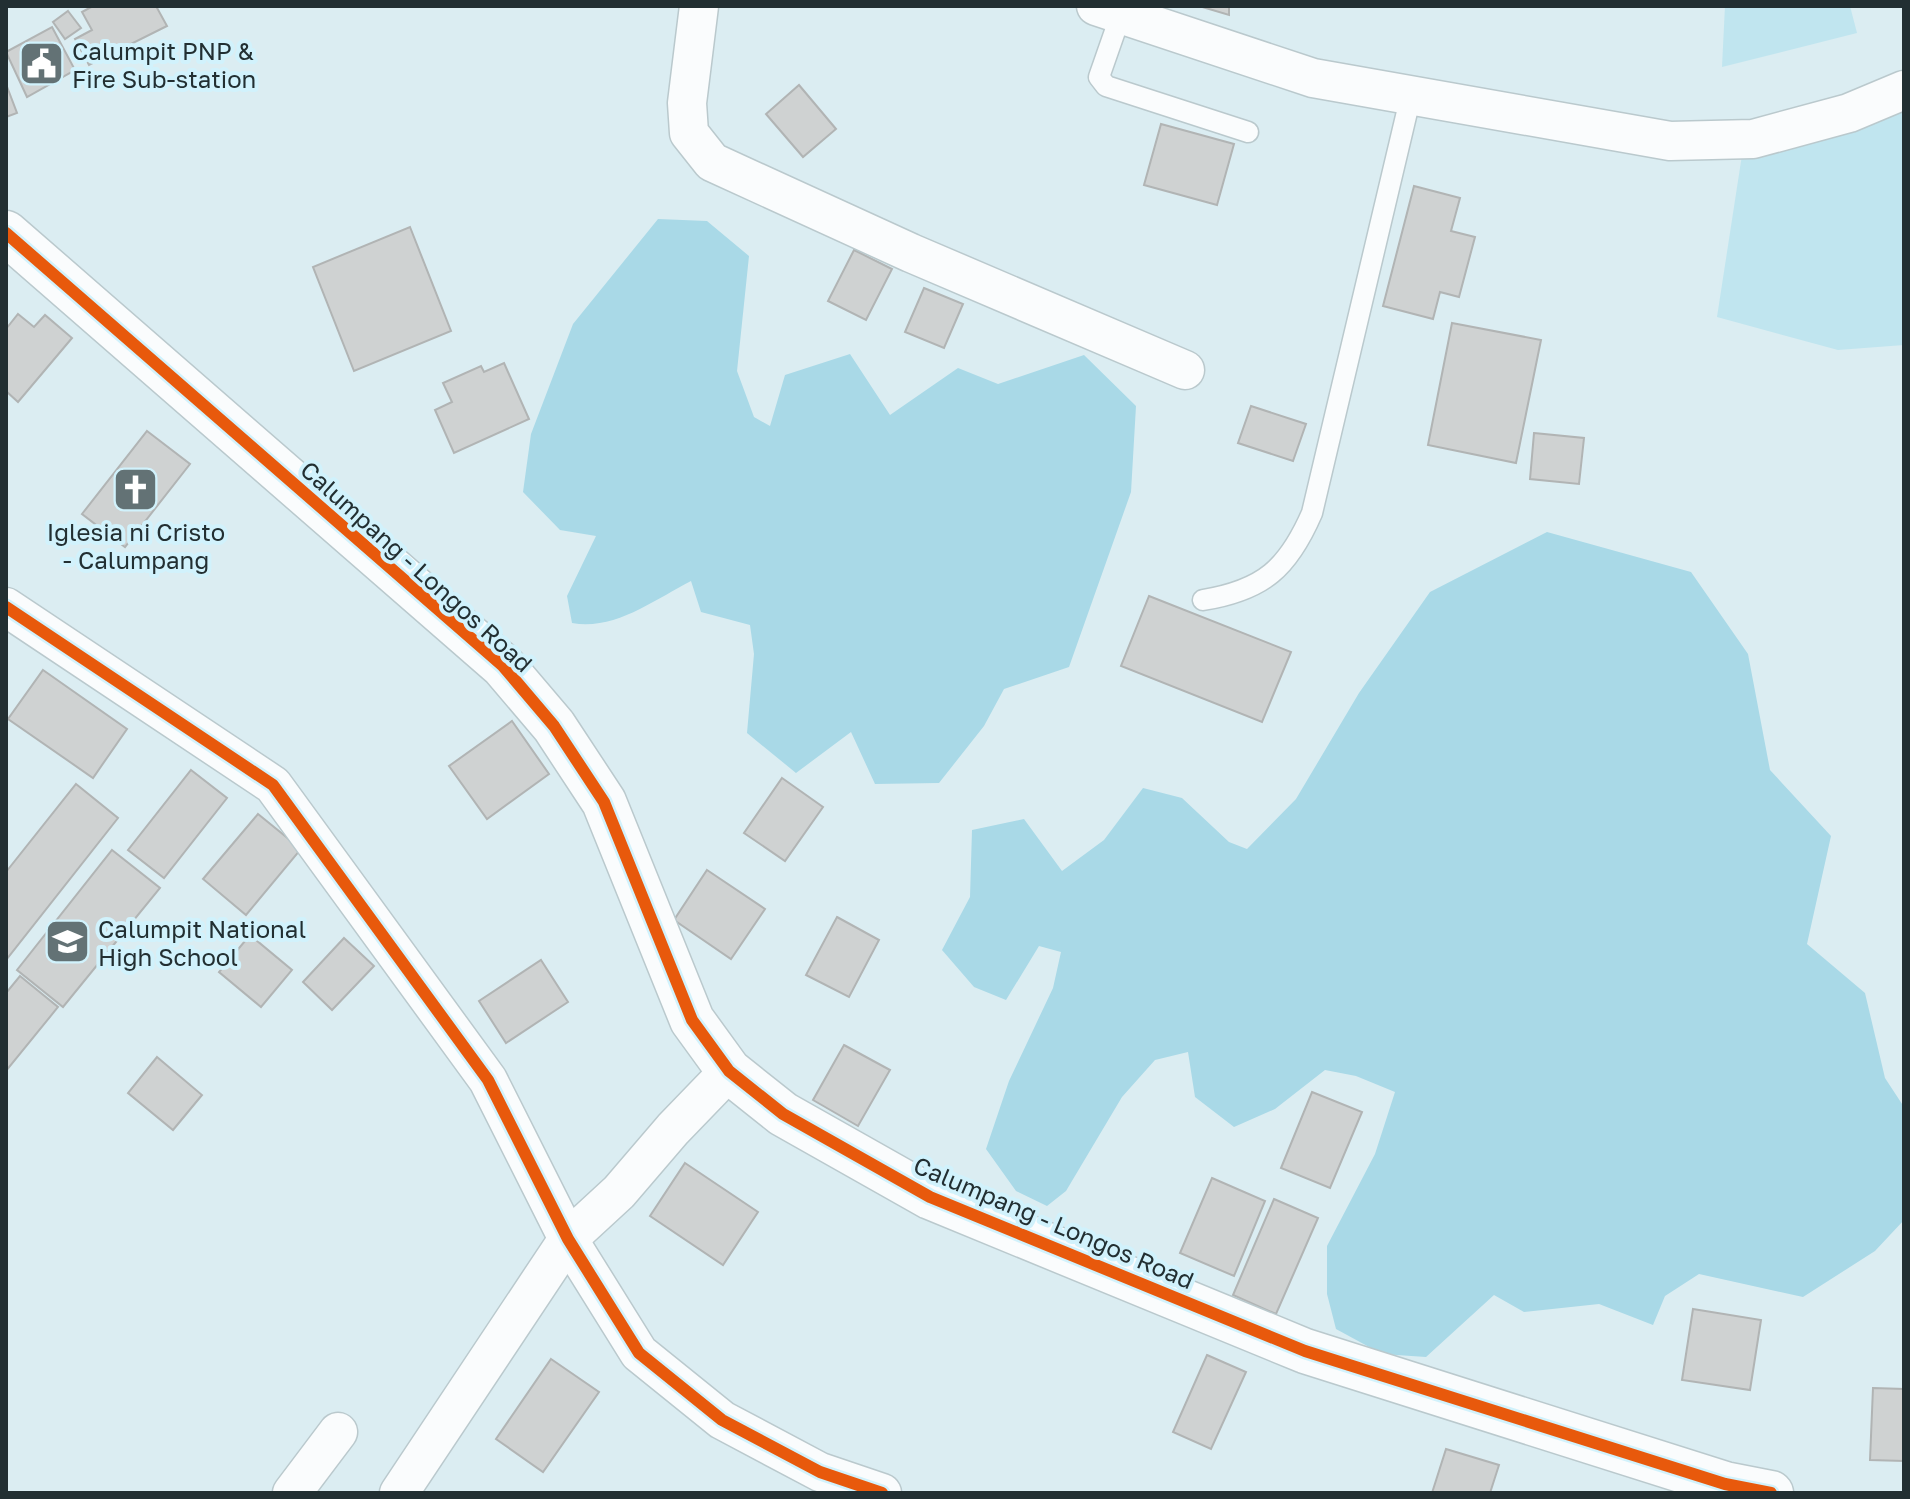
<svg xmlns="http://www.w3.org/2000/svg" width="1910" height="1499" font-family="'Golos Text',sans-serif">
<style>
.green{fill:#c0e5ef}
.forest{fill:#a9d9e7}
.building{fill:#cfd2d2;stroke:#b1b4b4;stroke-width:2}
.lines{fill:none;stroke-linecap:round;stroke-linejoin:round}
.lane-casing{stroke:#bac9cd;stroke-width:23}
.street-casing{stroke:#bac9cd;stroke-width:41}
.secondary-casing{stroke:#bac9cd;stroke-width:47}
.lane{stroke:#fafcfd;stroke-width:20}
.street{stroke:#fafcfd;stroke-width:38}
.secondary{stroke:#fafcfd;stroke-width:44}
.cycleway-casing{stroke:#d1f2fc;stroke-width:17}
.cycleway{stroke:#e8590c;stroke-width:12}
.labels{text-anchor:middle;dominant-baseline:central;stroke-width:8;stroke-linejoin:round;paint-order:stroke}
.poi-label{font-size:24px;fill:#222f32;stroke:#d1f2fc;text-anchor:start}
.street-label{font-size:24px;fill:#222f32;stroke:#d1f2fc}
</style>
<rect width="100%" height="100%" fill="#dbedf2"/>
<!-- green -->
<g class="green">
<path d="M1725,6H1850L1857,33L1722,67Z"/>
<path d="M1904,94V345L1838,350L1717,317L1742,155Z"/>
</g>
<!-- forest -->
<g class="forest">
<path d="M658,219L707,221L749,256L737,371L754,417L770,426L785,375L850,354L890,415L958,368L998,384L1084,355L1136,406L1131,492L1069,667L1004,689L984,726L939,783L875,784L851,732L796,773L747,733L754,654L750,625L701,612L691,581C654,600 614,631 572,623L567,596L596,536L560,530L523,492L531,434L573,324Z"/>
<path d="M1547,532L1691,572L1748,654L1770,770L1831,836L1807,944L1865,993L1885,1078L1904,1107V1220L1875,1251L1803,1297L1699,1274L1665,1296L1653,1325L1599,1304L1524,1312L1494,1295L1426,1357L1382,1354L1336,1329L1327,1294V1246L1375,1154L1395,1092L1356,1076L1325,1070L1275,1109L1234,1127L1195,1097L1188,1052L1155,1060L1122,1097L1066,1191L1047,1206L1016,1191L986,1149L1009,1081L1053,988L1061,952L1039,946L1006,1000L974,987L942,950L970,897L972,830L1024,819L1062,871L1104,840L1143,788L1182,798L1229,842L1247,849L1296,799L1359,693L1430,592Z"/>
</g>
<!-- building -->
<g class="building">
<path d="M93,6H156L167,26L89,65L75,39L92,30L82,12Z"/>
<path d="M1199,6H1229V15Z"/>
<path d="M68,11L81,28L65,39L53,22Z"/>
<path d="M52,27L75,70L27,97L6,52Z"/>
<path d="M6,84L17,113L6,117Z"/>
<path d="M799,85L836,129L803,157L766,114Z"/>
<path d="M1161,124L1234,144L1217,205L1144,185Z"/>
<path d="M1414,186L1460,198L1451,231L1475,237L1459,297L1440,292L1433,319L1383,306Z"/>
<path d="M410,227L451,331L354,371L313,267Z"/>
<path d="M854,250L892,269L866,320L828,301Z"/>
<path d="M924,288L963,304L944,348L905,332Z"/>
<path d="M18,314L34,327L45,315L72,338L18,402L6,391V329Z"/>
<path d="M1452,323L1541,340L1516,463L1428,445Z"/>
<path d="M504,363L529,419L454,453L435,410L452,402L443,383L481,366L484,372Z"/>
<path d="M1251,406L1306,424L1293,461L1238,443Z"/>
<path d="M147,431L190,464L125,547L82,514Z"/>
<path d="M1534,433L1584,438L1579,484L1530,479Z"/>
<path d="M1149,596L1291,652L1262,722L1121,666Z"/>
<path d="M43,670L127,729L93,778L8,719Z"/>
<path d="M512,721L549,774L487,819L449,766Z"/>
<path d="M191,770L227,798L164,878L128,850Z"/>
<path d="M782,778L823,807L785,861L744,833Z"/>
<path d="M76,784L118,818L6,960V872Z"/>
<path d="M258,814L301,849L246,915L203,879Z"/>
<path d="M112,850L160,888L63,1007L17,970Z"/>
<path d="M707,870L765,909L731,959L674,920Z"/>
<path d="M837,917L879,940L849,997L806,975Z"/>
<path d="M250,935L292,970L261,1007L219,972Z"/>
<path d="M344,938L374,966L332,1010L303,982Z"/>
<path d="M541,960L568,1002L506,1043L479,1001Z"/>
<path d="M20,976L58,1007L6,1071V993Z"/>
<path d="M844,1045L890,1070L858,1126L813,1100Z"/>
<path d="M157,1057L202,1095L173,1130L128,1093Z"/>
<path d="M1312,1092L1362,1112L1330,1188L1281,1168Z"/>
<path d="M685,1163L758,1212L723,1265L650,1216Z"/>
<path d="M1212,1178L1265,1201L1234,1276L1180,1253Z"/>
<path d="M1274,1199L1318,1218L1276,1314L1233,1295Z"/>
<path d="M1693,1309L1761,1320L1750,1390L1682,1380Z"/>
<path d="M1207,1355L1246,1372L1211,1449L1173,1432Z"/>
<path d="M551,1359L599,1392L543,1472L496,1439Z"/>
<path d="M1873,1388L1904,1389V1461L1870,1460Z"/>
<path d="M1446,1449L1499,1465L1490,1493H1432Z"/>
</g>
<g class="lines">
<defs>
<g id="lane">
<path d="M1121,14L1099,77L1106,86L1248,132"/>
<path d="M1203,600C1264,590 1288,568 1312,513L1411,95"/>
</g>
<g id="street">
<path d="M699,6L687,103L689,133L712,162L911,253L1185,370"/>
<path d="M1096,6L1313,78L1670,141L1753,139L1849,113L1904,90"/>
<path d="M6,607L273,785L488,1080L568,1239L639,1353L722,1420L820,1472L882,1493"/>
<path d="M292,1493L338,1432"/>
<path d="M399,1493L568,1239L619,1192L673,1129L729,1071"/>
</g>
<path id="secondary" d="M6,233L503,666L554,726L604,802L692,1020L729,1071L783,1114L930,1197L1305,1351L1725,1484L1771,1493"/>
</defs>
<!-- lane casing -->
<use href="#lane" class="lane-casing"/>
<!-- street casing -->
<use href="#street" class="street-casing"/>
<!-- secondary casing -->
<use href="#secondary" class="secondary-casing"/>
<!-- lane -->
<use href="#lane" class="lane"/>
<!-- street -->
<use href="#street" class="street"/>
<!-- secondary -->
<use href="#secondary" class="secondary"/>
<defs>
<g id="cycleway">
<path d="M6,233L503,666L554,726L604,802L692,1020L729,1071L783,1114L930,1197L1305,1351L1725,1484L1771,1493"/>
<path d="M6,607L273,785L488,1080L568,1239L639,1353L722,1420L820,1472L882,1493"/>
</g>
</defs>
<!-- cycleway casing -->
<use href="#cycleway" class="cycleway-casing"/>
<!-- cycleway -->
<use href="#cycleway" class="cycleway"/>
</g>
<!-- icons -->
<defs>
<symbol id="civic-square" viewBox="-11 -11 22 22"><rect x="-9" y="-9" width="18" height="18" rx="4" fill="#637275" stroke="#d1f2fc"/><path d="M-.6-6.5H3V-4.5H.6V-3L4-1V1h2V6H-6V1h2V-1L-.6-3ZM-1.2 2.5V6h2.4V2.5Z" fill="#fff"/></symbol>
<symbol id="church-square" viewBox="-11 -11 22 22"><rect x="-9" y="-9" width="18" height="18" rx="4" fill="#637275" stroke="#d1f2fc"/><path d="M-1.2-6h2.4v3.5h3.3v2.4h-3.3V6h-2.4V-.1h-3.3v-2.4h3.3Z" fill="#fff"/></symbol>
<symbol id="school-square" viewBox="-11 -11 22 22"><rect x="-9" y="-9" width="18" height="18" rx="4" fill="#637275" stroke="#d1f2fc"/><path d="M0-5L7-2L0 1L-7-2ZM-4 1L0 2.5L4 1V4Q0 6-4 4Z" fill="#fff"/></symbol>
</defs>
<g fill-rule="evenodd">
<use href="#civic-square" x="16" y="38" width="51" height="51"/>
<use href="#church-square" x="110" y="464" width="51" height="51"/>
<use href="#school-square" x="42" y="916" width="51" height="51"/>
</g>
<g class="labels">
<!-- poi labels -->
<g class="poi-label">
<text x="72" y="50">Calumpit PNP &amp;<tspan x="72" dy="28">Fire Sub-station</tspan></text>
<text x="136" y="531" text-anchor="middle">Iglesia ni Cristo<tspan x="136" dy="28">- Calumpang</tspan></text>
<text x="98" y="928">Calumpit National<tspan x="98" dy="28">High School</tspan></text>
</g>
<!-- street labels -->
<g class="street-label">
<text transform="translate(417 566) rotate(42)">Calumpang - Longos Road</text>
<text transform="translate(1054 1222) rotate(23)">Calumpang - Longos Road</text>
</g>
</g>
<!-- border -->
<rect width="1910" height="1499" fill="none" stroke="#222f32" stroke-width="16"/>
</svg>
